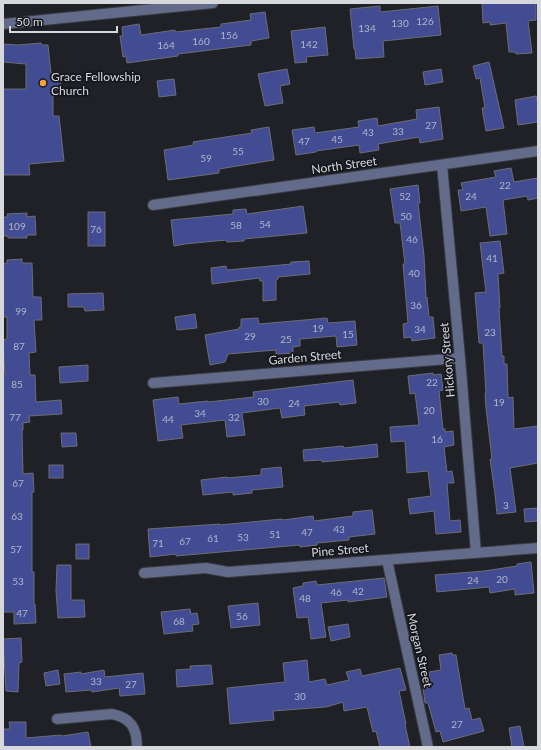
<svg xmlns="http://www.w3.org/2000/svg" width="541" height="750" font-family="Lato,sans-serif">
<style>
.building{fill:#424c93;stroke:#6c6d75}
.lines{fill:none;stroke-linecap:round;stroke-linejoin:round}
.minor-casing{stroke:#393b40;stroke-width:12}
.minor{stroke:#636b8b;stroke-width:10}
.poi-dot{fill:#f6a247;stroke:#16171d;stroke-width:1.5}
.labels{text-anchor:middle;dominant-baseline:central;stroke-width:3.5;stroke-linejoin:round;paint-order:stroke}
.number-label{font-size:10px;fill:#b2b5ca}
.poi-label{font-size:12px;fill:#d7d8dc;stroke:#16171d;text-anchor:start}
.street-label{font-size:12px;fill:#d7d8dc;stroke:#16171d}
</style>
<rect width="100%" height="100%" fill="#1f2127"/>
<!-- building -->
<g class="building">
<path d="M482,3H536V20L528,21L532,53L516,54L515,52H509L506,23L490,25V22L483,23Z"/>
<path d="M380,6V12L438,6L441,35L383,41L384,57L356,59L355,49H354L350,9Z"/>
<path d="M265,12L269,38L251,41V45L178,54V56L127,63L126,56L123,57L120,36H123L122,27L139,24L141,35L175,30V32L221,27V24L251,20L250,14Z"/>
<path d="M325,27L328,55L306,57L307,62L295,63L291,31Z"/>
<path d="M41,43L42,45H48L51,73H60L61,90H53V116H59L64,161L29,164L30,175H3V89H26V64L3,62V44L18,45Z"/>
<path d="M489,62L504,128L486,131L482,108H485L480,78L476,79L473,66Z"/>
<path d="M287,69L290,84L280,86L283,103L265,106L258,74Z"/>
<path d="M441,69L443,82L425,85L423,72Z"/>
<path d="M174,79L176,95L159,97L157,81Z"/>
<path d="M536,96L538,104V122L518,125L515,100Z"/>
<path d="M439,107L443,139L420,143L419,137L378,144L379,150L360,153L359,145L316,151V152L296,155L292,130L314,127L315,133L359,127L358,121L377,118L378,126L417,119L416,110Z"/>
<path d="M269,127L274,160L219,169V173L168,180L164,150L194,145L193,142L252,133L251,130Z"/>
<path d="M511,168L514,182L537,178L538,184V198L528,200L527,196L503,200L507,234L490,236L486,207L461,211L458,190H463L461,183L496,177L494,171Z"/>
<path d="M418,185L420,203H418L424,256L426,298L427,297L429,317H433L435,338L412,341L411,337L404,338L403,324L408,323L403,264H405L400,223H395L390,189Z"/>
<path d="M303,206L307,233L244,239V241L227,242L226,240L185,244L174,246L171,220L233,214V210L246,209L247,214Z"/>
<rect x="88" y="212" width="17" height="34"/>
<path d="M27,213V217L35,216L36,235H27V238H8V236H3V217H8L7,214Z"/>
<path d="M500,241L504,273L498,274L500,308H499L502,356H504V364H507L508,398L513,397L514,429L538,426V463L510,468L516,512L497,514L495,494L490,459H492L486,408L485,393H486L483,343H479L475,293L486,292L480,243Z"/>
<path d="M22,259V263H32L33,297H41L42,320H34L36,352L29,353L30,375H35L36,402L61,400L62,414L29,416L30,422L23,423V430H22L23,474L33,473L34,492H32V572H34V604H35L36,623L14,624V612H3V376H5L3,340L7,339V317H3V264L7,263V260Z"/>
<path d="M309,261L310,274L278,277V279L276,280V300L263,301V281H260L259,278L212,284L211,268L226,266L227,270L291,264V262Z"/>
<path d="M103,293L104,310L85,311L84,307H68V294Z"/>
<path d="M195,314L197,328L177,330L175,317Z"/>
<path d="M258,318L259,324L327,318L328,323L355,321L357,345L337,347L336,336L300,339V346L293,347V353L276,354V350L228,354L225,362L210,365L205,335L239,329V327H241V319Z"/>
<path d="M88,365V381L60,383L59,367Z"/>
<path d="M433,373V375L441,374L443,390L439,391L443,429H445V432L453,431L454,445L444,447L447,472L452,471L454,483H447L450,521L460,520L461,532L436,534L434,511L410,514L408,499L431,496L428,471L407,473L405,441L391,442L390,427L419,425L415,393L410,394L408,376Z"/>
<path d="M353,380L356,403L340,405L339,402L304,406L305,415L282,418L280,408L242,413L245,435L227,437L225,420L181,425L183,438L158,441L153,400L178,397L179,404L208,401V402L254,397L253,392Z"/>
<path d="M61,433H76L77,446L62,447Z"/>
<path d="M377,444L378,457L322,462V460L304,461L303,450L343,446L344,448Z"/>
<rect x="49" y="465" width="14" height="13"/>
<path d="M281,467L283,487L252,490V493L233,495V492L203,495L201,480L227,477V478L261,475V469Z"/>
<path d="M538,508V521L525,522L524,509Z"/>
<path d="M372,510L375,534L349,537V540L317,543V545L300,547V545L176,556V554L150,557L148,529L220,524V525L282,519L283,520L313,516L314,521L353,516V512Z"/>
<rect x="76" y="544" width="13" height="15"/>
<path d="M531,562L534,593L515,595V589L490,593L489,587L437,592L435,575L484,571L517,566V564Z"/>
<path d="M57,565H71V600H84L85,617L58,618L56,591Z"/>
<path d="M384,578L387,597L348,602V600L321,603L326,637L311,639L308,617L297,618L293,588L303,586V583L316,581L317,585Z"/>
<path d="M258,603L260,625L231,628L228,606Z"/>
<path d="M190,609L191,614L197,613L199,624L192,625L193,631L164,634L161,612Z"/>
<path d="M348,624L350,637L331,641L328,627Z"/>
<path d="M21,638L22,662L19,663L18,692L6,691L3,639Z"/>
<path d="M452,653V655H456L465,709L469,708L472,720L480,718L484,731L443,742L440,731L436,732L428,703H425L422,680L430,679L429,672L441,670L439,655Z"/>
<path d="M307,660L309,682L325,679L327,685L349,680L346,672L360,669L362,676L400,668L406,690L399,691L406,724L405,725L410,747H380L376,731L373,732L367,707L344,711L343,702L326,707L273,711L274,720L230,724L227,688L285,682L283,663Z"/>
<path d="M211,665L213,684L177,687L176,670L191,669L190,666Z"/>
<path d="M58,670L60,684L46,686L44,673Z"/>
<path d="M104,670L105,677L143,673L145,694L120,696L119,688L92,692L91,690L66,692L64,674L81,672V674Z"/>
<path d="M9,722H26V738L61,735L62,736L88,732L91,747H3V729H10Z"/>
<path d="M520,726L524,747H512L509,728Z"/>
</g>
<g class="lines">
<defs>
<g id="minor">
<path d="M3,24L213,3"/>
<path d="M442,165L460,358L476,553"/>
<path d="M153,205L538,151"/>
<path d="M153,383L460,358"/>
<path d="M387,560L428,747"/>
<path d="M144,573L206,568L228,572L538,548"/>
<path d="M57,719L112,714C131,718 137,728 137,747"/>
</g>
</defs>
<!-- minor casing -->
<use href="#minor" class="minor-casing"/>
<!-- minor -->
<use href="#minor" class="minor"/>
</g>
<!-- markers -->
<circle class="poi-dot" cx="43" cy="83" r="4"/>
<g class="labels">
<!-- number labels -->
<g class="number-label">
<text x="425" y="21">126</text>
<text x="400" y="23">130</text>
<text x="367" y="28">134</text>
<text x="229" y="35">156</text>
<text x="201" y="41">160</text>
<text x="309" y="44">142</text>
<text x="166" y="45">164</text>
<text x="431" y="125">27</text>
<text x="398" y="131">33</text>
<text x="368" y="132">43</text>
<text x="337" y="139">45</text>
<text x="304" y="141">47</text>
<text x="238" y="151">55</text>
<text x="206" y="158">59</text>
<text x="505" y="185">22</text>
<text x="405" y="196">52</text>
<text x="471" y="196">24</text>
<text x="406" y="216">50</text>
<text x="265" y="224">54</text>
<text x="236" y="225">58</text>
<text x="17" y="226">109</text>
<text x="96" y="229">76</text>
<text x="412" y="239">46</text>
<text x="492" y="258">41</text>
<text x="414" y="273">40</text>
<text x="416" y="305">36</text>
<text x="21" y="311">99</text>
<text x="318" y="328">19</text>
<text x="420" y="329">34</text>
<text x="490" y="332">23</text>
<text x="348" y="334">15</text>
<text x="250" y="336">29</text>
<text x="286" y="339">25</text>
<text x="19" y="346">87</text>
<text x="432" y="382">22</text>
<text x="17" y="384">85</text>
<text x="263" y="401">30</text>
<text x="499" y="402">19</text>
<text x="294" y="403">24</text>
<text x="429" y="410">20</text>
<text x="200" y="413">34</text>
<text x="15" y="417">77</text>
<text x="234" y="417">32</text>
<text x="168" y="419">44</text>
<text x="437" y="439">16</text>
<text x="18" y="483">67</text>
<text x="506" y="505">3</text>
<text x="17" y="516">63</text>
<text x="339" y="529">43</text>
<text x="307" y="532">47</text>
<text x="275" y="534">51</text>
<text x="243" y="537">53</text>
<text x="213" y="538">61</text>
<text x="185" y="541">67</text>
<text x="158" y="543">71</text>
<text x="16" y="549">57</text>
<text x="502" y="579">20</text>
<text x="473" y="580">24</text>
<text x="18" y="581">53</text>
<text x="358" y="591">42</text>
<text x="336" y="592">46</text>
<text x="305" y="598">48</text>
<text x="22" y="613">47</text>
<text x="242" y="616">56</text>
<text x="179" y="621">68</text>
<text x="96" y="681">33</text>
<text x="131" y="684">27</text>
<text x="300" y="696">30</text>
<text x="457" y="724">27</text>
</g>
<!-- poi labels -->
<g class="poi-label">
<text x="51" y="76">Grace Fellowship<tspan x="51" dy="14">Church</tspan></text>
</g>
<!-- street labels -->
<g class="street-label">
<text transform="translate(344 165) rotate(-8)">North Street</text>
<text transform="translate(305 357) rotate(-5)">Garden Street</text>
<text transform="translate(447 360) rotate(-95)">Hickory Street</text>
<text transform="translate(340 550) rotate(-5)">Pine Street</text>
<text transform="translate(420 650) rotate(77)">Morgan Street</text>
</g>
</g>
<!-- border -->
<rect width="541" height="750" fill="none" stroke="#d7d8dc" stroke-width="8"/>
<!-- scale -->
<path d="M10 26v6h107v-6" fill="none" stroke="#d7d8dc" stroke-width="2"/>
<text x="16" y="26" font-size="12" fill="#d7d8dc" stroke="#16171d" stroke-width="3" paint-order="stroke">50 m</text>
</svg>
